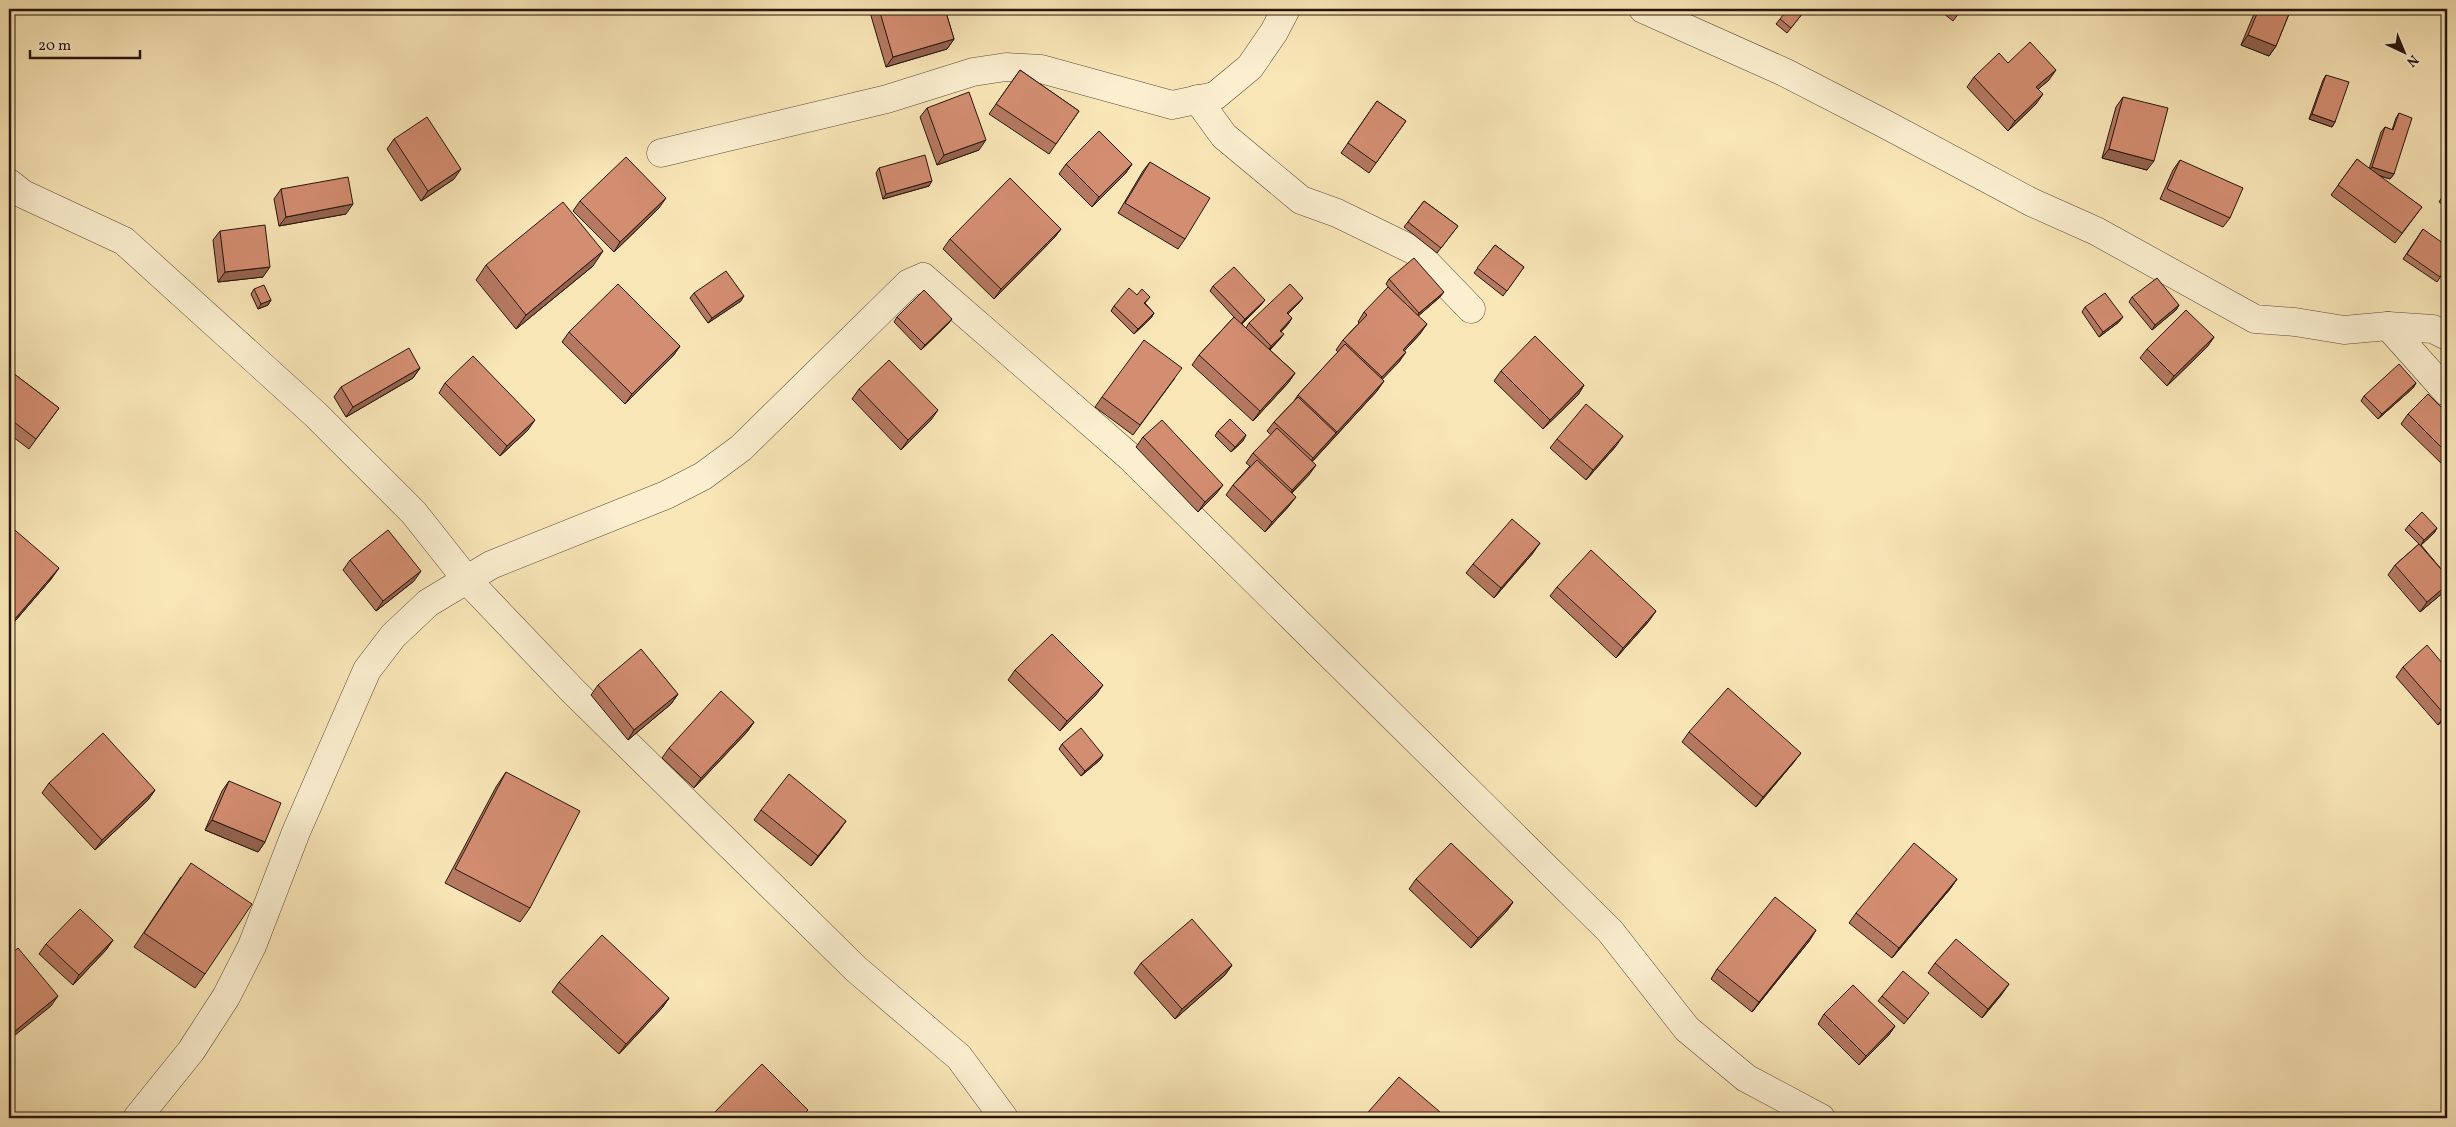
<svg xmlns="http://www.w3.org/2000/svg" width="2456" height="1127" font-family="Vollkorn,serif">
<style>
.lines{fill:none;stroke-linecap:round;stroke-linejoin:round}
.street-casing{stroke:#5b4937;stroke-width:29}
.street{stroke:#fbefd0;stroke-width:28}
.wall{fill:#b57961;stroke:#26150c}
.shaded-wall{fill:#94634f;stroke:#26150c}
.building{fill:#d38d71;stroke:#26150c}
</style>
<rect width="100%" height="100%" fill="#f9e6b7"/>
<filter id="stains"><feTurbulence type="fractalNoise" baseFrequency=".004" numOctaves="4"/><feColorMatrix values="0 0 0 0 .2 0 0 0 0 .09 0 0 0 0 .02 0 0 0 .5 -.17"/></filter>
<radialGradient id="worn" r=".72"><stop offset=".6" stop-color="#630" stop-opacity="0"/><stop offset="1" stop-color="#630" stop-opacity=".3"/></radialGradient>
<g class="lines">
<defs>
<g id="street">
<path d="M1643,9L1784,72L1885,124L2031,202L2096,231L2255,319L2295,322L2344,330L2388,326L2433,329L2447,336"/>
<path d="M1197,99L1224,136L1301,200L1337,213L1415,251L1471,309"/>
<path d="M661,153L887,99L973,72L1006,67L1041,69L1172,105L1215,96L1250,67L1274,32L1286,9"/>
<path d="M9,183L23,194L124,241L315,414L414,513L467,580L573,691L856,969L959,1057L1004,1118"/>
<path d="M2388,326L2447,392"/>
<path d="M137,1118L191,1051L226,997L252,946L296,832L367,670L393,636L428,603L491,565L666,495L703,476L741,448L909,283L923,277L1130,457L1610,931L1687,1029L1746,1078L1821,1118"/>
</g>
</defs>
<!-- street casing -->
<use href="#street" class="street-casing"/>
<!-- street -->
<use href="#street" class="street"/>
</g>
<!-- wall -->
<g class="wall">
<path d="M869,9H945L954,39L947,49L886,67Z"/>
<path d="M1806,9L1787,33L1776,24L1780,19Z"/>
<path d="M1938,9H1962L1953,21Z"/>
<path d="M2256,9H2291L2276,46L2269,56L2241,45Z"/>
<path d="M2008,63L2049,80L2038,89L2036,104L2008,131L1967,87L1974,77Z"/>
<path d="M1020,70L1079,111L1049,154L989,114Z"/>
<path d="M2326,75L2335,122L2332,127L2309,119L2323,80Z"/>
<path d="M2123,97L2147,170L2102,158L2116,107Z"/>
<path d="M1377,101L1406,121L1369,173L1341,153Z"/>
<path d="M927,108L979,150L937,165L920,117Z"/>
<path d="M2399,113L2394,174L2390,179L2377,175L2422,207L2395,243L2331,195L2357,159L2369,169L2381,132L2385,127L2392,130L2396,118Z"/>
<path d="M394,139L454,179L421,201L387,149Z"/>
<path d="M2180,160L2230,218L2223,227L2160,199L2173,170Z"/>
<path d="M1150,162L1185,239L1178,249L1118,213L1143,171Z"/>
<path d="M1066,164H1132L1125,174L1092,207L1059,174Z"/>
<path d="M879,168L929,186L883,199L876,173Z"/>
<path d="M281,189L346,214L279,226L274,199Z"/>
<path d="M2447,189V207L2439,202Z"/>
<path d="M580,201L659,208L614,252L573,211Z"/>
<path d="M1424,201L1458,226L1437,253L1404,227Z"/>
<path d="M1061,229L1054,238L994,299L943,249L950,239Z"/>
<path d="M2423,229L2447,267L2437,282L2403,259Z"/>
<path d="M220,231L263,277L218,282L213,240Z"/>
<path d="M1495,245L1524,267L1503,296L1474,273Z"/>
<path d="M486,265L593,266L516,329L476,280Z"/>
<path d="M1389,279L1440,297L1418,316L1420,334L1404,351L1399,362L1382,379L1377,391L1312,462L1309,475L1292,493L1289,506L1265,532L1226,495L1233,485L1250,466L1246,463L1253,453L1271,435L1267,431L1274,422L1294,401L1298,395L1338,352L1336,350L1343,340L1359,323L1358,322L1364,312L1393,293L1386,284Z"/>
<path d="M1213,286L1261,305L1242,324L1246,328L1249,323L1299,303L1288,314L1289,323L1281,332L1280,339L1270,350L1295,373L1288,383L1253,421L1192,365L1199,355L1234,317L1210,291Z"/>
<path d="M254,289L271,300L268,305L258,309L251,294Z"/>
<path d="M694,293L741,301L708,323L690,298Z"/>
<path d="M1137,295L1150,297L1145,303L1154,313L1151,318L1134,334L1111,311L1114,306Z"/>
<path d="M2132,297L2179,305L2176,310L2152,330L2129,302Z"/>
<path d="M2085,307L2119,322L2099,337L2082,312Z"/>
<path d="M897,317L948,324L921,350L894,322Z"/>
<path d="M569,332L680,346L673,356L625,404L562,342Z"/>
<path d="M2214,337L2207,347L2167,386L2140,358L2147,349Z"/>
<path d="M420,368L413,378L346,417L334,397L341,387Z"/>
<path d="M9,370L59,408L29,449L9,434Z"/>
<path d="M1501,371L1584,385L1578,395L1543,429L1494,381Z"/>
<path d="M1175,378L1133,435L1095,407L1102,397Z"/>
<path d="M445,383L528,430L500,456L439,393Z"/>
<path d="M2416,383L2413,388L2378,419L2361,401L2364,396Z"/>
<path d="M859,389L931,420L901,450L852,399Z"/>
<path d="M2447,413V463L2444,466L2401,424L2408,414Z"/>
<path d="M1218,431L1243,441L1231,452L1215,436Z"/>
<path d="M1143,437L1216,494L1198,512L1136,447Z"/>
<path d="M1557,439L1616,446L1586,480L1550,448Z"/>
<path d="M9,525L52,578L9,628Z"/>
<path d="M2409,525L2437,528L2434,533L2421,545L2447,576V587L2445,591L2420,612L2388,575L2395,565L2419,544L2405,530Z"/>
<path d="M1533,553L1494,598L1466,573L1473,564Z"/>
<path d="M350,560L414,581L376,611L343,570Z"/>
<path d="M1557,587L1649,621L1616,658L1550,596Z"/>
<path d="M2403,667L2447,669V717L2438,725L2396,677Z"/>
<path d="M1015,670L1096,695L1060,731L1008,680Z"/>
<path d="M598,685L678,694L671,704L628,740L591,695Z"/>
<path d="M754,722L747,732L694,788L662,758L669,748Z"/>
<path d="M1689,732L1794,762L1756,807L1682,742Z"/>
<path d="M1062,744L1100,760L1081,776L1059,749Z"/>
<path d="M506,772L530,908L520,922L445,883L496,787Z"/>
<path d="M229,781L265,842L258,852L205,830L222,791Z"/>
<path d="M49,783L155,790L148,800L95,850L42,793Z"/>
<path d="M761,810L839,831L811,866L754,820Z"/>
<path d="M181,877L205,974L195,988L134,947Z"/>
<path d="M1416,879L1513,902L1506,912L1471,948L1409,889Z"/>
<path d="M1957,879L1950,889L1892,958L1849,923L1856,913Z"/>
<path d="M113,940L106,950L73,985L39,954L46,944Z"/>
<path d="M1810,940L1752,1012L1711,979L1717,969Z"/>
<path d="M1141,963L1232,965L1225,975L1175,1019L1134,973Z"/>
<path d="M1935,963L2002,994L1982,1018L1928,973Z"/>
<path d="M559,982L669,998L662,1008L619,1054L552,992Z"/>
<path d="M1882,996L1925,998L1904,1024L1878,1001Z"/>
<path d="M1824,1014L1895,1026L1888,1036L1859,1065L1818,1024Z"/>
</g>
<!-- shaded-wall -->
<g class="shaded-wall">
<path d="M2248,35L2276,46L2269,56L2241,45Z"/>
<path d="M954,39L947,49L886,67L893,57Z"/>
<path d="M2056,70L2049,80L2029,97L2036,87Z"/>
<path d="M2043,94L2036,104L2008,131L2015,121Z"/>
<path d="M2312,114L2335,122L2332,127L2309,119Z"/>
<path d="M986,140L979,150L937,165L944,155Z"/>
<path d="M2109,149L2154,161L2147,170L2102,158Z"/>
<path d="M1132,164L1125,174L1092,207L1099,197Z"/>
<path d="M2372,167L2394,174L2390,179L2368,172Z"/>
<path d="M461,169L454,179L421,201L428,191Z"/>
<path d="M932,181L929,186L883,199L886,194Z"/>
<path d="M666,198L659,208L614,252L620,242Z"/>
<path d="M353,204L346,214L279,226L286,217Z"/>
<path d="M1061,229L1054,238L994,299L1001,289Z"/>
<path d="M603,251L593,266L516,329L526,315Z"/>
<path d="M270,267L263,277L218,282L225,272Z"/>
<path d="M1444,292L1440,297L1416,318L1419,313Z"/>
<path d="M744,296L741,301L708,323L712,318Z"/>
<path d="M1303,298L1299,303L1284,318L1287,313Z"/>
<path d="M271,300L268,305L258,309L261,304Z"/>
<path d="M1265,300L1261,305L1241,324L1245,319Z"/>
<path d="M2179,305L2176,310L2152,330L2155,325Z"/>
<path d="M1154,313L1151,318L1134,334L1138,329Z"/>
<path d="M2123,317L2119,322L2099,337L2103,332Z"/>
<path d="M1292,318L1289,323L1277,336L1280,331Z"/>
<path d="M952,319L948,324L921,350L925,345Z"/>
<path d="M1427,324L1420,334L1396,360L1403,350Z"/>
<path d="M1284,334L1280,339L1268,351L1271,346Z"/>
<path d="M2214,337L2207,347L2167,386L2174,376Z"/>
<path d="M680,346L673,356L625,404L632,394Z"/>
<path d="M1406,352L1399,362L1375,387L1382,377Z"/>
<path d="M420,368L413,378L346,417L353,407Z"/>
<path d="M1295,373L1288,383L1253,421L1260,411Z"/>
<path d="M1384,381L1377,391L1306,468L1313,458Z"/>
<path d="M2416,383L2413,388L2378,419L2382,414Z"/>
<path d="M1584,385L1578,395L1543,429L1550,420Z"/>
<path d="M938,410L931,420L901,450L908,440Z"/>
<path d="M535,420L528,430L500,456L507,446Z"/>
<path d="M1246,435L1243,441L1231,452L1235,447Z"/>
<path d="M1623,436L1616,446L1586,480L1593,470Z"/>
<path d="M1316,465L1309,475L1285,499L1292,490Z"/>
<path d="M1223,485L1216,494L1198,512L1205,502Z"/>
<path d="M1296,497L1289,506L1265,532L1272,522Z"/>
<path d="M2437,528L2434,533L2421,545L2424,540Z"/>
<path d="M1540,543L1533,553L1494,598L1501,588Z"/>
<path d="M59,568L52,578L9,628L14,620Z"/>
<path d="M421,571L414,581L376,611L383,601Z"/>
<path d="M2447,585V587L2445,591L2420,612L2427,602Z"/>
<path d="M1656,611L1649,621L1616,658L1623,648Z"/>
<path d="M1103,685L1096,695L1060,731L1067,721Z"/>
<path d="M678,694L671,704L628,740L634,730Z"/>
<path d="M2447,713V717L2438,725L2445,715Z"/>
<path d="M754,722L747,732L694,788L701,778Z"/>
<path d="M1801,753L1794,762L1756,807L1763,797Z"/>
<path d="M1103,755L1100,760L1081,776L1085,771Z"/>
<path d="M155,790L148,800L95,850L102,840Z"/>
<path d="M212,820L265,842L258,852L205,830Z"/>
<path d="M846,821L839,831L811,866L818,856Z"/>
<path d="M1957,879L1950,889L1892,958L1899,948Z"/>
<path d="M1513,902L1506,912L1471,948L1478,938Z"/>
<path d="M1816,930L1810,940L1752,1012L1759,1002Z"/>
<path d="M113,940L106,950L73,985L79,975Z"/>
<path d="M1232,965L1225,975L1175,1019L1182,1009Z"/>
<path d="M2009,984L2002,994L1982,1018L1988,1009Z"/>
<path d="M58,996L51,1006L9,1040V1036Z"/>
<path d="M669,998L662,1008L619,1054L626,1044Z"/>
<path d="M1895,1026L1888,1036L1859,1065L1866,1056Z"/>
</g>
<!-- building -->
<g class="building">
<path d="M879,9H945L954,39L893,57Z"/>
<path d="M1788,9H1806L1791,28L1780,19Z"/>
<path d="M2259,9H2291L2276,46L2248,35Z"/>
<path d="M2030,42L2056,70L2036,87L2043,94L2015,121L1974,77L1999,53L2008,63Z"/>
<path d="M1020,70L1079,111L1056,144L996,104Z"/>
<path d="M2326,75L2349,82L2335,122L2312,114Z"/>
<path d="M969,92L986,140L944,155L927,108Z"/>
<path d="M2123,97L2168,108L2154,161L2109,149Z"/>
<path d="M1377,101L1406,121L1376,163L1348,143Z"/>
<path d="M2399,113L2412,118L2394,174L2372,167L2385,127L2393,130Z"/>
<path d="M427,117L461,169L428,191L394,139Z"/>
<path d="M1099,131L1132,164L1099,197L1066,164Z"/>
<path d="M925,155L932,181L886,194L879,168Z"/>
<path d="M626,157L666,198L620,242L580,201Z"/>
<path d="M2357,159L2422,207L2402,233L2338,185Z"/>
<path d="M2180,160L2243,188L2230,218L2167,189Z"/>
<path d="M1150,162L1210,198L1185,239L1125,203Z"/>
<path d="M348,177L353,204L286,217L281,189Z"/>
<path d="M1010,178L1061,229L1001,289L950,239Z"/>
<path d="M1424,201L1458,226L1441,248L1408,222Z"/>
<path d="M563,202L603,251L526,315L486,265Z"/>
<path d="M265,225L270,267L225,272L220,231Z"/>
<path d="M2423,229L2447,246V267L2440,277L2407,254Z"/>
<path d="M1495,245L1524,267L1507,291L1477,268Z"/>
<path d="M1414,258L1444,292L1419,313L1389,279Z"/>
<path d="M1234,267L1265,300L1245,319L1213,286Z"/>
<path d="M726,271L744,296L712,318L694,293Z"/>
<path d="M2157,278L2179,305L2155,325L2132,297Z"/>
<path d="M618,284L680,346L632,394L569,332Z"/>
<path d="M1290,284L1303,298L1287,313L1292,318L1280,331L1284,334L1271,346L1249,323Z"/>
<path d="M264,285L271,300L261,304L254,289Z"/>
<path d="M1388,287L1427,324L1403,350L1406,352L1382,377L1343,340L1367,315L1364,312Z"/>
<path d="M1129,288L1137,295L1142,289L1150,297L1144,303L1154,313L1138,329L1114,306Z"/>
<path d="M924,290L952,319L925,345L897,317Z"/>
<path d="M2105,293L2123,317L2103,332L2085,307Z"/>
<path d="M2186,310L2214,337L2174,376L2147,349Z"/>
<path d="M1234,317L1295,373L1260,411L1199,355Z"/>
<path d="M1535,336L1584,385L1550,420L1501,371Z"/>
<path d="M1144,340L1182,368L1140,425L1102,397Z"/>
<path d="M1345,344L1384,381L1337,432L1298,395Z"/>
<path d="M409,348L420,368L353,407L341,387Z"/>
<path d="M473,356L535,420L507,446L445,383Z"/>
<path d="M889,360L938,410L908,440L859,389Z"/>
<path d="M2399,364L2416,383L2382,414L2364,396Z"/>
<path d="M9,370L59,408L36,439L9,418Z"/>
<path d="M2428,394L2447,413V453L2408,414Z"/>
<path d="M1298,397L1336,433L1313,458L1274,422Z"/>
<path d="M1586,404L1623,436L1593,470L1557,439Z"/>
<path d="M1230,419L1246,435L1235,447L1218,431Z"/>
<path d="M1162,420L1223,485L1205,502L1143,437Z"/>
<path d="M1277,428L1316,465L1292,490L1253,453Z"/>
<path d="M1257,460L1296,497L1272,522L1233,485Z"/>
<path d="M2422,512L2437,528L2424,540L2409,525Z"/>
<path d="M1512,519L1540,543L1501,588L1473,564Z"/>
<path d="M9,525L59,568L14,620L9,616Z"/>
<path d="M388,530L421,571L383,601L350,560Z"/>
<path d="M2419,544L2447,576V585L2427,602L2395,565Z"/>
<path d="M1591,550L1656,611L1623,648L1557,587Z"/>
<path d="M1052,634L1103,685L1067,721L1015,670Z"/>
<path d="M2427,645L2447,669V713L2445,715L2403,667Z"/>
<path d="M641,649L678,694L634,730L598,685Z"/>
<path d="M1728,688L1801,753L1763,797L1689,732Z"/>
<path d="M721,691L754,722L701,778L669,748Z"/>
<path d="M1081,728L1103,755L1085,771L1062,744Z"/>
<path d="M103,733L155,790L102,840L49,783Z"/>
<path d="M506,772L580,811L530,908L455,869Z"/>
<path d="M789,774L846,821L818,856L761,810Z"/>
<path d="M229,781L281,803L265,842L212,820Z"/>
<path d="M1451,843L1513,902L1478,938L1416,879Z"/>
<path d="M1914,843L1957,879L1899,948L1856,913Z"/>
<path d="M191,863L252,904L205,974L144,933Z"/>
<path d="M1775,897L1816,930L1759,1002L1717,969Z"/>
<path d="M80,909L113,940L79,975L46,944Z"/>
<path d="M1192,919L1232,965L1182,1009L1141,963Z"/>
<path d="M602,935L669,998L626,1044L559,982Z"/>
<path d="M1956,939L2009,984L1988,1009L1935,963Z"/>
<path d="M18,948L58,996L9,1036V956Z"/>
<path d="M1903,971L1929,993L1908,1019L1882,996Z"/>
<path d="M1853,985L1895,1026L1866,1056L1824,1014Z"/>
<path d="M762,1064L808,1110L800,1118H709Z"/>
<path d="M1399,1077L1447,1118H1363Z"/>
</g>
<!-- margin -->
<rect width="2456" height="1127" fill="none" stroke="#f9e6b7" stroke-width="30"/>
<rect x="10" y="10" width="2436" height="1107" fill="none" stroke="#26150c" stroke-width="2.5"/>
<rect x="15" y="15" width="2426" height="1097" fill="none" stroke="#26150c"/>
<!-- north arrow -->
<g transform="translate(2404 52) rotate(136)" stroke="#fbefd0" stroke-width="4" paint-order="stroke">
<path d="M0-4L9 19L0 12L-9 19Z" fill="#26150c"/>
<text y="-8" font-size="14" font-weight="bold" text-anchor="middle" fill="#26150c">N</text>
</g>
<!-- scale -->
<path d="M30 50v8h110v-8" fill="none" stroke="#26150c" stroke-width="2.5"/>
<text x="38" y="50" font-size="15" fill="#26150c" stroke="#fbefd0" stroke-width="4" paint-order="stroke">20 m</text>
<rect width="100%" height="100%" filter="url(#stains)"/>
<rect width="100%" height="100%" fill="url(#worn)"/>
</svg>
